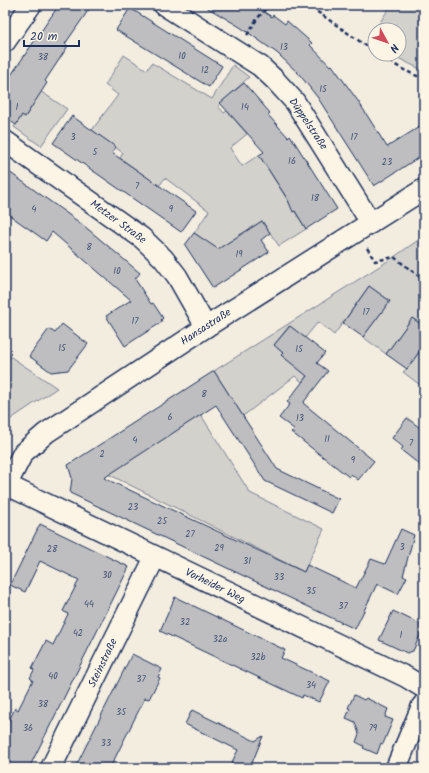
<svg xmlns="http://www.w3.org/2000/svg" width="429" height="773" font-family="Kalam,sans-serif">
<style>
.green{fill:#d3d1cc;stroke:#778095}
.building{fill:#bebec0;stroke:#1b2f5e}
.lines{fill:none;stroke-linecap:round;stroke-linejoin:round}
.street-casing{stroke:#1b2f5e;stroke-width:23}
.path{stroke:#1b2f5e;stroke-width:2.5;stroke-dasharray:4 3;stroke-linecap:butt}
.street{stroke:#fcf5e5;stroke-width:20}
.labels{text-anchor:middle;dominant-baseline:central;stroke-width:3.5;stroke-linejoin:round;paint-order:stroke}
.number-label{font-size:9px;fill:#445376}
.street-label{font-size:11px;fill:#1b2f5e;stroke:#fcf5e5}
</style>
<rect width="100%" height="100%" fill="#f3ede0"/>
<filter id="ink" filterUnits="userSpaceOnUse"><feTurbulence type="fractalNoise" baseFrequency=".025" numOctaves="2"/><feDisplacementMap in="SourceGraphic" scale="8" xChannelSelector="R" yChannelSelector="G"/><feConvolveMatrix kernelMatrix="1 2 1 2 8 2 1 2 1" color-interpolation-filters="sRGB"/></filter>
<g filter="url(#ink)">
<!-- green -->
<g class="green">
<path d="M391,5H424V71L390,54H399V30H375Z"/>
<path d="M124,55L147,70L152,63L212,99L233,65L249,77L218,106L224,113L227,111L247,134L230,148L242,166L259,155L306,229L279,246L262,221L209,255L200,237L194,233L209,211L165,178L159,186L120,158L123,153L92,130L118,95L105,85Z"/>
<path d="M34,87L67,109L41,146L14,127L22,115L25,117L31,108Z"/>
<path d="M424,236V326L412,318L386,354L363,337L390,301L369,286L334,335L318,322L305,338L289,326L274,345L283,353L281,355L287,360L289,358L309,373L302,382L295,376L243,416L214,371L394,257Z"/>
<path d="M424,345V388L403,372L407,369Z"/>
<path d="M5,353L57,388L5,423Z"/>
<path d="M201,415L250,493L324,529L304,572L104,472Z"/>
</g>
<!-- building -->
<g class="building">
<path d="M59,5H92L65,44L68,46L45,81L47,83L25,117L22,115L16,125L5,117V84Z"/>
<path d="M203,5H253L272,17L273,15L285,24L287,21L312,43L310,45L330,66L332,65L358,101L387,147L424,124V154L374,186L318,98L299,74L277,53L240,27Z"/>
<path d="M130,8L222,66L209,87L116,30Z"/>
<path d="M244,83L270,113L268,115L288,137L290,135L337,209L306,229L295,211L293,212L288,200L259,155L264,152L220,103Z"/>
<path d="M72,116L116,147L112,153L196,211L181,232L53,143Z"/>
<path d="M5,169L83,225L140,273L135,279L151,304L153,303L163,318L161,320L162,322L125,346L106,316L131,300L52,232L46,241L5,212Z"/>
<path d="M262,221L270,233L261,240L269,252L213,288L185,245L194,233L218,249Z"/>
<path d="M369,286L390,301L363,337L343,323Z"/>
<path d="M412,318L424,326V345L407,369L386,354Z"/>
<path d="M62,324L88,344L68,370L51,372L29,356L49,329L55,333Z"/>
<path d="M290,326L325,353L317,363L328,371L303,403L374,461L358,480L351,474L349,477L291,432L294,429L279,418L290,404L287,402L307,376L281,355L283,353L274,345Z"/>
<path d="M214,371L277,469L339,499L332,513L265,481L216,405L104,478L304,572L307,565L356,588L371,559L385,564L401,529L414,535L403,576L407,577L398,594L377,584L355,629L70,493L72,478L68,465Z"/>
<path d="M407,418L424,431V468L401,450L403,447L392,438Z"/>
<path d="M40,524L129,567L29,768H5V729L15,708L18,710L33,680L30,678L34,670L32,668L46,641L53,645L68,614L63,611L79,580L40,561L25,592L10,585Z"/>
<path d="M175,597L285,650L281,658L330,681L319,702L303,695L302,698L160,631Z"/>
<path d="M393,611L424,626L413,651L407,653L379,640Z"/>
<path d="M132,654L162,669L158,677L160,678L149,699L145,698L110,768H75Z"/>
<path d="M354,695L364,700L366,698L388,709L385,717L393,720L383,744L381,743L377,754L363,748L364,746L356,742L359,734L355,722L346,718L350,709L348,708Z"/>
<path d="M192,710L255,741L263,736L250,768H229L238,750L185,724Z"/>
</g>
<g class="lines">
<defs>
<g id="street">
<path d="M164,5L260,66L275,80L295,102L371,223"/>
<path d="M5,42L31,5"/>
<path d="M5,141L142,238L163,258L177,276L206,327"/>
<path d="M5,484L406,677L424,688"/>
<path d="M7,484L23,453L46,433L206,327L424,189"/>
<path d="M51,768L155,557"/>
<path d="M396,768L422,706L424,704"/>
</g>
</defs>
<!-- street casing -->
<use href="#street" class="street-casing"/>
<!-- path -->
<g class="path">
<path d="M305,5L319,13L375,52"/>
<path d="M247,35L257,19L269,5"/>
<path d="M378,54C392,63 408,74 424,78"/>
<path d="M367,248L375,261L394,257L424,280"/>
</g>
<!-- street -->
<use href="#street" class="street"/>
</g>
</g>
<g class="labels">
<!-- number labels -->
<g class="number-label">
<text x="284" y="47">13</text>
<text x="182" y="56">10</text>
<text x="43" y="57">38</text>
<text x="205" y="70">12</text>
<text x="323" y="89">15</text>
<text x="17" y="107">1</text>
<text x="245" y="107">14</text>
<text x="73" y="137">3</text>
<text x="354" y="137">17</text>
<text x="95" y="152">5</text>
<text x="292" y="161">16</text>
<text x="387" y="162">23</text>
<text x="137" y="186">7</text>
<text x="315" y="198">18</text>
<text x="34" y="209">4</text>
<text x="171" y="209">9</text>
<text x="89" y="247">8</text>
<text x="239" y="254">19</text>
<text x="117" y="271">10</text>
<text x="366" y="312">17</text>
<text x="135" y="321">17</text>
<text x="62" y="348">15</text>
<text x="299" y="349">15</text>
<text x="204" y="394">8</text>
<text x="170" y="417">6</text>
<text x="300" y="418">13</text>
<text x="327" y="439">11</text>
<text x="135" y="440">4</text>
<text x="411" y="443">7</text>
<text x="102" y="454">2</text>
<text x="353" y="460">9</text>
<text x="133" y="507">23</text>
<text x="162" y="521">25</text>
<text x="190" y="534">27</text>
<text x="402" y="547">3</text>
<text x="219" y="548">29</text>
<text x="52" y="549">28</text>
<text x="247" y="561">31</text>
<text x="107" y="575">30</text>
<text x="279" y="577">33</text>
<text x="311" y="591">35</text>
<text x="89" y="604">44</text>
<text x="343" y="606">37</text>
<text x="185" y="622">32</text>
<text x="78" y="633">42</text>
<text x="401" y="635">1</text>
<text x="220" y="639">32a</text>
<text x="258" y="657">32b</text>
<text x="53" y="676">40</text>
<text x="141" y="679">37</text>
<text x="311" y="685">34</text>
<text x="43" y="704">38</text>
<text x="121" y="712">35</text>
<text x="28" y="728">36</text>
<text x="373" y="728">79</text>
<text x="106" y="743">33</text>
</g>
<!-- street labels -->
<g class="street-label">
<text transform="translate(308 124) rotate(56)">Düppelstraße</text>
<text transform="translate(118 222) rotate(36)">Metzer Straße</text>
<text transform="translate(206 327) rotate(-33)">Hansastraße</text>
<text transform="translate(215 586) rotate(26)">Vorheider Weg</text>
<text transform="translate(103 663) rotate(-64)">Steinstraße</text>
</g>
</g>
<!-- margin -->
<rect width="429" height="773" fill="none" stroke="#fcf5e5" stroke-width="20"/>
<rect x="10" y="10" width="409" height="753" fill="none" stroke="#1b2f5e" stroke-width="1.5" filter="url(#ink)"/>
<!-- north arrow -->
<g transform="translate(387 42) rotate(130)"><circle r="19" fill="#fcf5e5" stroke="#a2a6af"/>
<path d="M0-3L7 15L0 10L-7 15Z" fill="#d1495b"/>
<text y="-6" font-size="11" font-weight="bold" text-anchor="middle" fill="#1b2f5e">N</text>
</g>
<!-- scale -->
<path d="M24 40v6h55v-6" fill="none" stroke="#1b2f5e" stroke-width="2"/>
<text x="30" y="40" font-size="12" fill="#1b2f5e" stroke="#fcf5e5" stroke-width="3" paint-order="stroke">20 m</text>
</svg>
